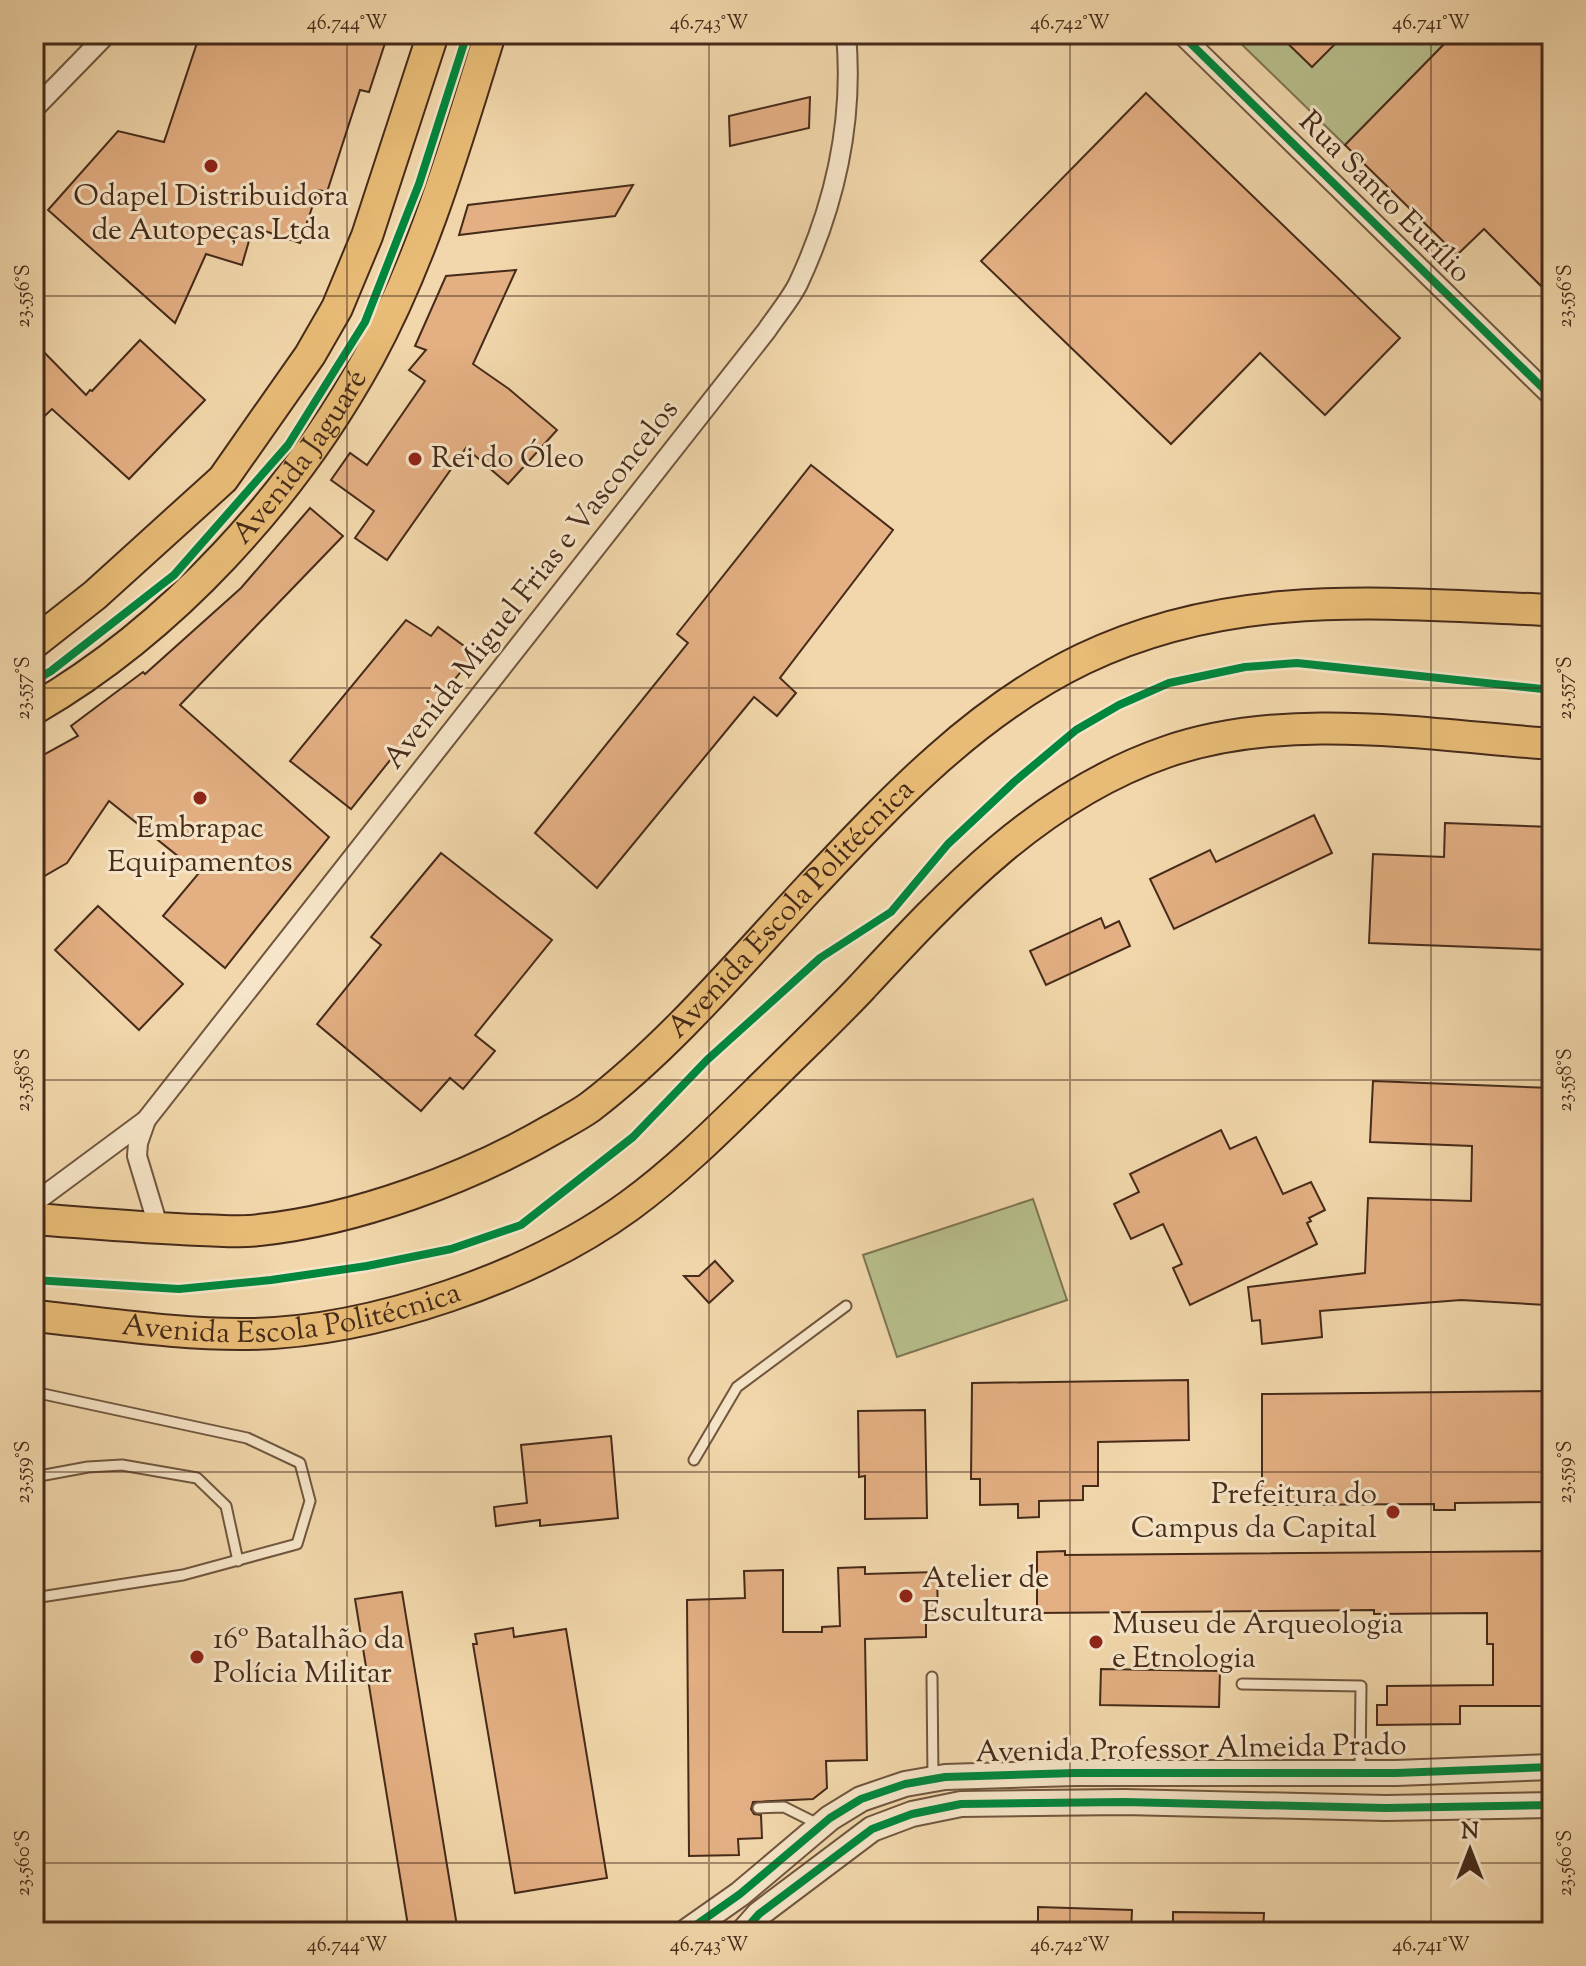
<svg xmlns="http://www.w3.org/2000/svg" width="1586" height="1966" font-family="'Sorts Mill Goudy',serif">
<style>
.green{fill:#b7bf8c;stroke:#7e7553;stroke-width:2}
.building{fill:#e3af83;stroke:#462b1a;stroke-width:2}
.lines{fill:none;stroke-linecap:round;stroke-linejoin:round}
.service-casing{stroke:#71563e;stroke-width:13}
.minor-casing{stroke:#71563e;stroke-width:22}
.tertiary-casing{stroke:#71563e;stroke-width:28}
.trunk-casing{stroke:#462b1a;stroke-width:34}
.service{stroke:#f6e5c8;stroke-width:9}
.minor{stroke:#f6e5c8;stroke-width:18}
.tertiary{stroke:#f6e5c8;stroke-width:24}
.trunk{stroke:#e8bc76;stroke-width:30}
.cycleway-casing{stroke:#f6e5c8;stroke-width:13}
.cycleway{stroke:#00873e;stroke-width:8}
.ticks{fill:none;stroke:#462b1a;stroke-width:2;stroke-opacity:0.45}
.poi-dot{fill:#8f2418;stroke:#f6e5c8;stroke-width:3}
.labels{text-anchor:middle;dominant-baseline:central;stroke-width:6;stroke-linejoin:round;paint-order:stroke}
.poi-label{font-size:30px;fill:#462b1a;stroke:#f6e5c8;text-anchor:start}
.street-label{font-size:30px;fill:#462b1a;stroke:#f6e5c8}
.neatline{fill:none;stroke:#462b1a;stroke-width:3}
.ticks-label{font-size:20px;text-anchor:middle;fill:#462b1a}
</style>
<rect width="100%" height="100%" fill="#f1d7ab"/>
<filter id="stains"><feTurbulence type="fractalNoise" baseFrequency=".0025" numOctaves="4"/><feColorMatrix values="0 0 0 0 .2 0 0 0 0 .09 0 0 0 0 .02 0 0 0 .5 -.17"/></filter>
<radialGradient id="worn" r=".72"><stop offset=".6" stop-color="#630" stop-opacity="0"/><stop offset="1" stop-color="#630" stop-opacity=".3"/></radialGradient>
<!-- green -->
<g class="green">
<path d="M1231,34H1454L1345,145Z"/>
<path d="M1033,1199L1067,1300L897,1357L863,1255Z"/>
</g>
<!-- building -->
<g class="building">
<path d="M223,34H388L369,92L360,90L327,192L318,190L300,243L253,227L242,265L206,254L175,323L48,210L118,131L164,142L198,40L220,44Z"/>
<path d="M1278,34H1345L1312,67Z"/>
<path d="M1454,34H1552V297L1484,229L1457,255L1345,145Z"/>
<path d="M1146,93L1400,338L1325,415L1260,353L1171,444L981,261Z"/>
<path d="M810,97L809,128L730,146L729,116Z"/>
<path d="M633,185L615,216L459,235L468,205Z"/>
<path d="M516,270L473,364L509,389L557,430L508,484L466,448L387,560L355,538L374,511L331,480L350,453L367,465L425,381L409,370L426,350L415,346L446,276Z"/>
<path d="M140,340L205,400L129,479L52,409L34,426V342L86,395L90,390L92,391Z"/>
<path d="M811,465L893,530L780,678L796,693L777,716L754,697L597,888L535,833L688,643L677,634Z"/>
<path d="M310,508L343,536L180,705L329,837L225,968L163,916L199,873L109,801L67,863L34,882V760L78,736L71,726L143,672L145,674L241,588Z"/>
<path d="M406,620L431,636L438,627L475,654L351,809L290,761Z"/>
<path d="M1314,815L1332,853L1174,929L1150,879L1210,850L1216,862Z"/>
<path d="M1445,823L1552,827V950L1369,943L1373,854L1444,857Z"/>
<path d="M441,853L552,940L475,1035L495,1051L463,1089L450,1078L421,1111L317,1024L381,945L371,937Z"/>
<path d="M98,906L183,984L139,1030L55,950Z"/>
<path d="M1101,918L1105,928L1119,921L1130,946L1046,985L1030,951Z"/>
<path d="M1373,1081L1552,1088L1550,1296H1546V1305L1461,1300L1320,1311L1322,1337L1262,1344L1260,1320L1252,1321L1248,1287L1365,1273L1368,1198L1471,1201L1472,1146L1370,1142Z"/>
<path d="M1221,1130L1230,1149L1256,1137L1283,1194L1311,1182L1325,1210L1309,1218L1311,1221L1307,1223L1317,1244L1190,1305L1173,1268L1182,1264L1163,1224L1131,1239L1114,1204L1139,1192L1130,1174Z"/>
<path d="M715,1261L733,1281L709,1303L684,1276H699Z"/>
<path d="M1188,1380L1189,1440L1098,1442V1486H1083V1500L1039,1501V1517L1018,1518V1504L980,1505V1479H971L972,1383Z"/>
<path d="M1552,1391V1502L1455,1503V1510H1434V1504L1262,1505V1394Z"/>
<path d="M925,1410L927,1518L865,1519V1476L859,1477L858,1411Z"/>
<path d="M611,1436L618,1518L540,1526V1520L496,1526L494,1507L527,1503L521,1445Z"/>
<path d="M1065,1551V1555L1552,1551V1706H1460V1724L1377,1725V1705H1387V1686L1493,1685V1644H1487V1613L1374,1614V1610L1037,1613V1552Z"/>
<path d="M865,1567V1574L937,1572L938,1619H926V1637L865,1639L867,1760L826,1761L827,1788L813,1799L753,1802L751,1809L754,1814L761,1815L762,1838L738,1839L739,1855L689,1856L687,1600L745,1598L744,1571L783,1570V1632H822V1627L840,1626L838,1568Z"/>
<path d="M402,1592L458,1932H409L355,1599Z"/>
<path d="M513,1628L514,1637L566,1629L607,1878L515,1893L473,1644H477L475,1634Z"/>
<path d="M1101,1669L1220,1671L1219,1707L1100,1705Z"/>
<path d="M1038,1907L1132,1910L1131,1932H1038Z"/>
<path d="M1173,1912L1264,1913L1263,1932H1173Z"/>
</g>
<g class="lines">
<defs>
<g id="service">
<path d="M34,1392L247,1438L300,1463L310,1501L297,1544L183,1575L34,1598"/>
<path d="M694,1460L737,1387L846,1306"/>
<path d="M34,1477L88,1467L122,1465L197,1478L226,1506L238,1561"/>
<path d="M932,1677L933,1779"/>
<path d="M1242,1684L1361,1686L1360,1772"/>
<path d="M758,1808L784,1807L818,1824"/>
</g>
<g id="minor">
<path d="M1181,34L1552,397"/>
<path d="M34,109L107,34"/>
<path d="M146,1120L138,1143L137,1156L159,1229"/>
<path d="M34,1203L146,1120L767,330C777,315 790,300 798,284C835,205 854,121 846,34"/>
</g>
<g id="tertiary">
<path d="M686,1932L740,1894L830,1818L861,1799L905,1784L945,1777L1075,1773H1396L1552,1767"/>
<path d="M743,1932L759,1914L872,1829L912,1814L961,1804L1124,1802L1386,1808L1552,1805"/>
</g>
<g id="trunk">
<path d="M34,643L95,595L223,479L310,355L337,308L367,236L433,34"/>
<path id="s1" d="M34,709C172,629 292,497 369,357C424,256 456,143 490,34"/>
<path id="s2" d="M34,1219C89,1223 144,1228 199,1230C218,1230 240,1233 259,1230C356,1220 469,1178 553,1129C565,1122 579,1115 590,1107C672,1044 741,961 811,886C892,800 975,711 1083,659C1236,586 1388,604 1552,610"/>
<path id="s3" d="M34,1316C105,1323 178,1335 249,1334C372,1332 530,1278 629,1206C681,1168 725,1123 770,1079C801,1048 832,1019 862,987C951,891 1039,796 1166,752C1287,710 1427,735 1552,744"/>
</g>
</defs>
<!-- service casing -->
<use href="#service" class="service-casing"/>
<!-- minor casing -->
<use href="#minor" class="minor-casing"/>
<!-- tertiary casing -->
<use href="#tertiary" class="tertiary-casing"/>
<!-- trunk casing -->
<use href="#trunk" class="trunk-casing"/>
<!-- service -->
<use href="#service" class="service"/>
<!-- minor -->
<use href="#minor" class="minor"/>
<!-- tertiary -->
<use href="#tertiary" class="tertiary"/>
<!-- trunk -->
<use href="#trunk" class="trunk"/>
<defs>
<g id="cycleway">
<path d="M1181,34L1552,397"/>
<path d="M34,681L51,671L174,575L288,445L365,322L419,184L467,34"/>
<path d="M34,1280L179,1289L271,1280L367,1266L451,1249L521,1225L633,1137L707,1060L820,958L891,912L948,844L1014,782L1076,730L1119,705L1169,683L1245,667L1297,663L1552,690"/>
<path d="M686,1932L740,1894L830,1818L861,1799L905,1784L945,1777L1075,1773H1396L1552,1767"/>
<path d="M743,1932L759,1914L872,1829L912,1814L961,1804L1124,1802L1386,1808L1552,1805"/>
</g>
</defs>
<!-- cycleway casing -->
<use href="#cycleway" class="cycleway-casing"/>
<!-- cycleway -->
<use href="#cycleway" class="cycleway"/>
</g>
<!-- ticks -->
<path class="ticks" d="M347,34V1932M709,34V1932M1070,34V1932M1431,34V1932M34,296H1552M34,688H1552M34,1080H1552M34,1472H1552M34,1863H1552"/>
<!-- markers -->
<g class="poi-dot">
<circle cx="211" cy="166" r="8"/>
<circle cx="415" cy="459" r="8"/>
<circle cx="200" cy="798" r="8"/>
<circle cx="1393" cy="1512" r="8"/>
<circle cx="906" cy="1596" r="8"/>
<circle cx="1096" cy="1642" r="8"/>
<circle cx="197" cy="1657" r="8"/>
</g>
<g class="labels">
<!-- poi labels -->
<g class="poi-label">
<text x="211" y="197" text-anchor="middle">Odapel Distribuidora<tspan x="211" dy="34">de Autopeças Ltda</tspan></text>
<text x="431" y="459">Rei do Óleo</text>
<text x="200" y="829" text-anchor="middle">Embrapac<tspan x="200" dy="34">Equipamentos</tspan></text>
<text x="1377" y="1495" text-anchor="end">Prefeitura do<tspan x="1377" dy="34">Campus da Capital</tspan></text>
<text x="922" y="1579">Atelier de<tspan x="922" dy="34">Escultura</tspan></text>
<text x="1112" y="1625">Museu de Arqueologia<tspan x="1112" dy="34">e Etnologia</tspan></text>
<text x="213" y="1640">16º Batalhão da<tspan x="213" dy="34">Polícia Militar</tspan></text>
</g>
<!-- street labels -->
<g class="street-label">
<text transform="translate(1384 198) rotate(45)">Rua Santo Eurílio</text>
<text stroke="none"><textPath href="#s1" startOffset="370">Avenida Jaguaré</textPath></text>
<text transform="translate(532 585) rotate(-52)">Avenida Miguel Frias e Vasconcelos</text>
<text stroke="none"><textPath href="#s2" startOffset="864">Avenida Escola Politécnica</textPath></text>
<text stroke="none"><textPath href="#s3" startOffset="260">Avenida Escola Politécnica</textPath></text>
<text transform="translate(1191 1750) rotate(-1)">Avenida Professor Almeida Prado</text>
</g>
</g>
<!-- margin -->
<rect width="1586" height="1966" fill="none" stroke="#f1d7ab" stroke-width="88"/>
<!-- north arrow -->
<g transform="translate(1470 1850)" stroke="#f6e5c8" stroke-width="6" paint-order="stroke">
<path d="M0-6L14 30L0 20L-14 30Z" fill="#462b1a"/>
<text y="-12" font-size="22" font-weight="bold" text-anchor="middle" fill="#462b1a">N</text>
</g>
<rect x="44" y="44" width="1498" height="1878" class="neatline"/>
<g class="ticks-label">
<text x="347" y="29">46.744°W</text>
<text x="709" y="29">46.743°W</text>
<text x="1070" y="29">46.742°W</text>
<text x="1431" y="29">46.741°W</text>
<text transform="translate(22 296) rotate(-90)" y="7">23.556°S</text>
<text transform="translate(1564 296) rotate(-90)" y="7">23.556°S</text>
<text transform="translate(22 688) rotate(-90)" y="7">23.557°S</text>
<text transform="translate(1564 688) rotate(-90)" y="7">23.557°S</text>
<text transform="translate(22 1080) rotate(-90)" y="7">23.558°S</text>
<text transform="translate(1564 1080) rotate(-90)" y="7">23.558°S</text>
<text transform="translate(22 1472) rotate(-90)" y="7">23.559°S</text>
<text transform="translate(1564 1472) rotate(-90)" y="7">23.559°S</text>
<text transform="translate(22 1863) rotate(-90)" y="7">23.560°S</text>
<text transform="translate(1564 1863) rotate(-90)" y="7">23.560°S</text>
<text x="347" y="1951">46.744°W</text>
<text x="709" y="1951">46.743°W</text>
<text x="1070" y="1951">46.742°W</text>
<text x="1431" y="1951">46.741°W</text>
</g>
<rect width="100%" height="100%" filter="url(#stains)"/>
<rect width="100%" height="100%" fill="url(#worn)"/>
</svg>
